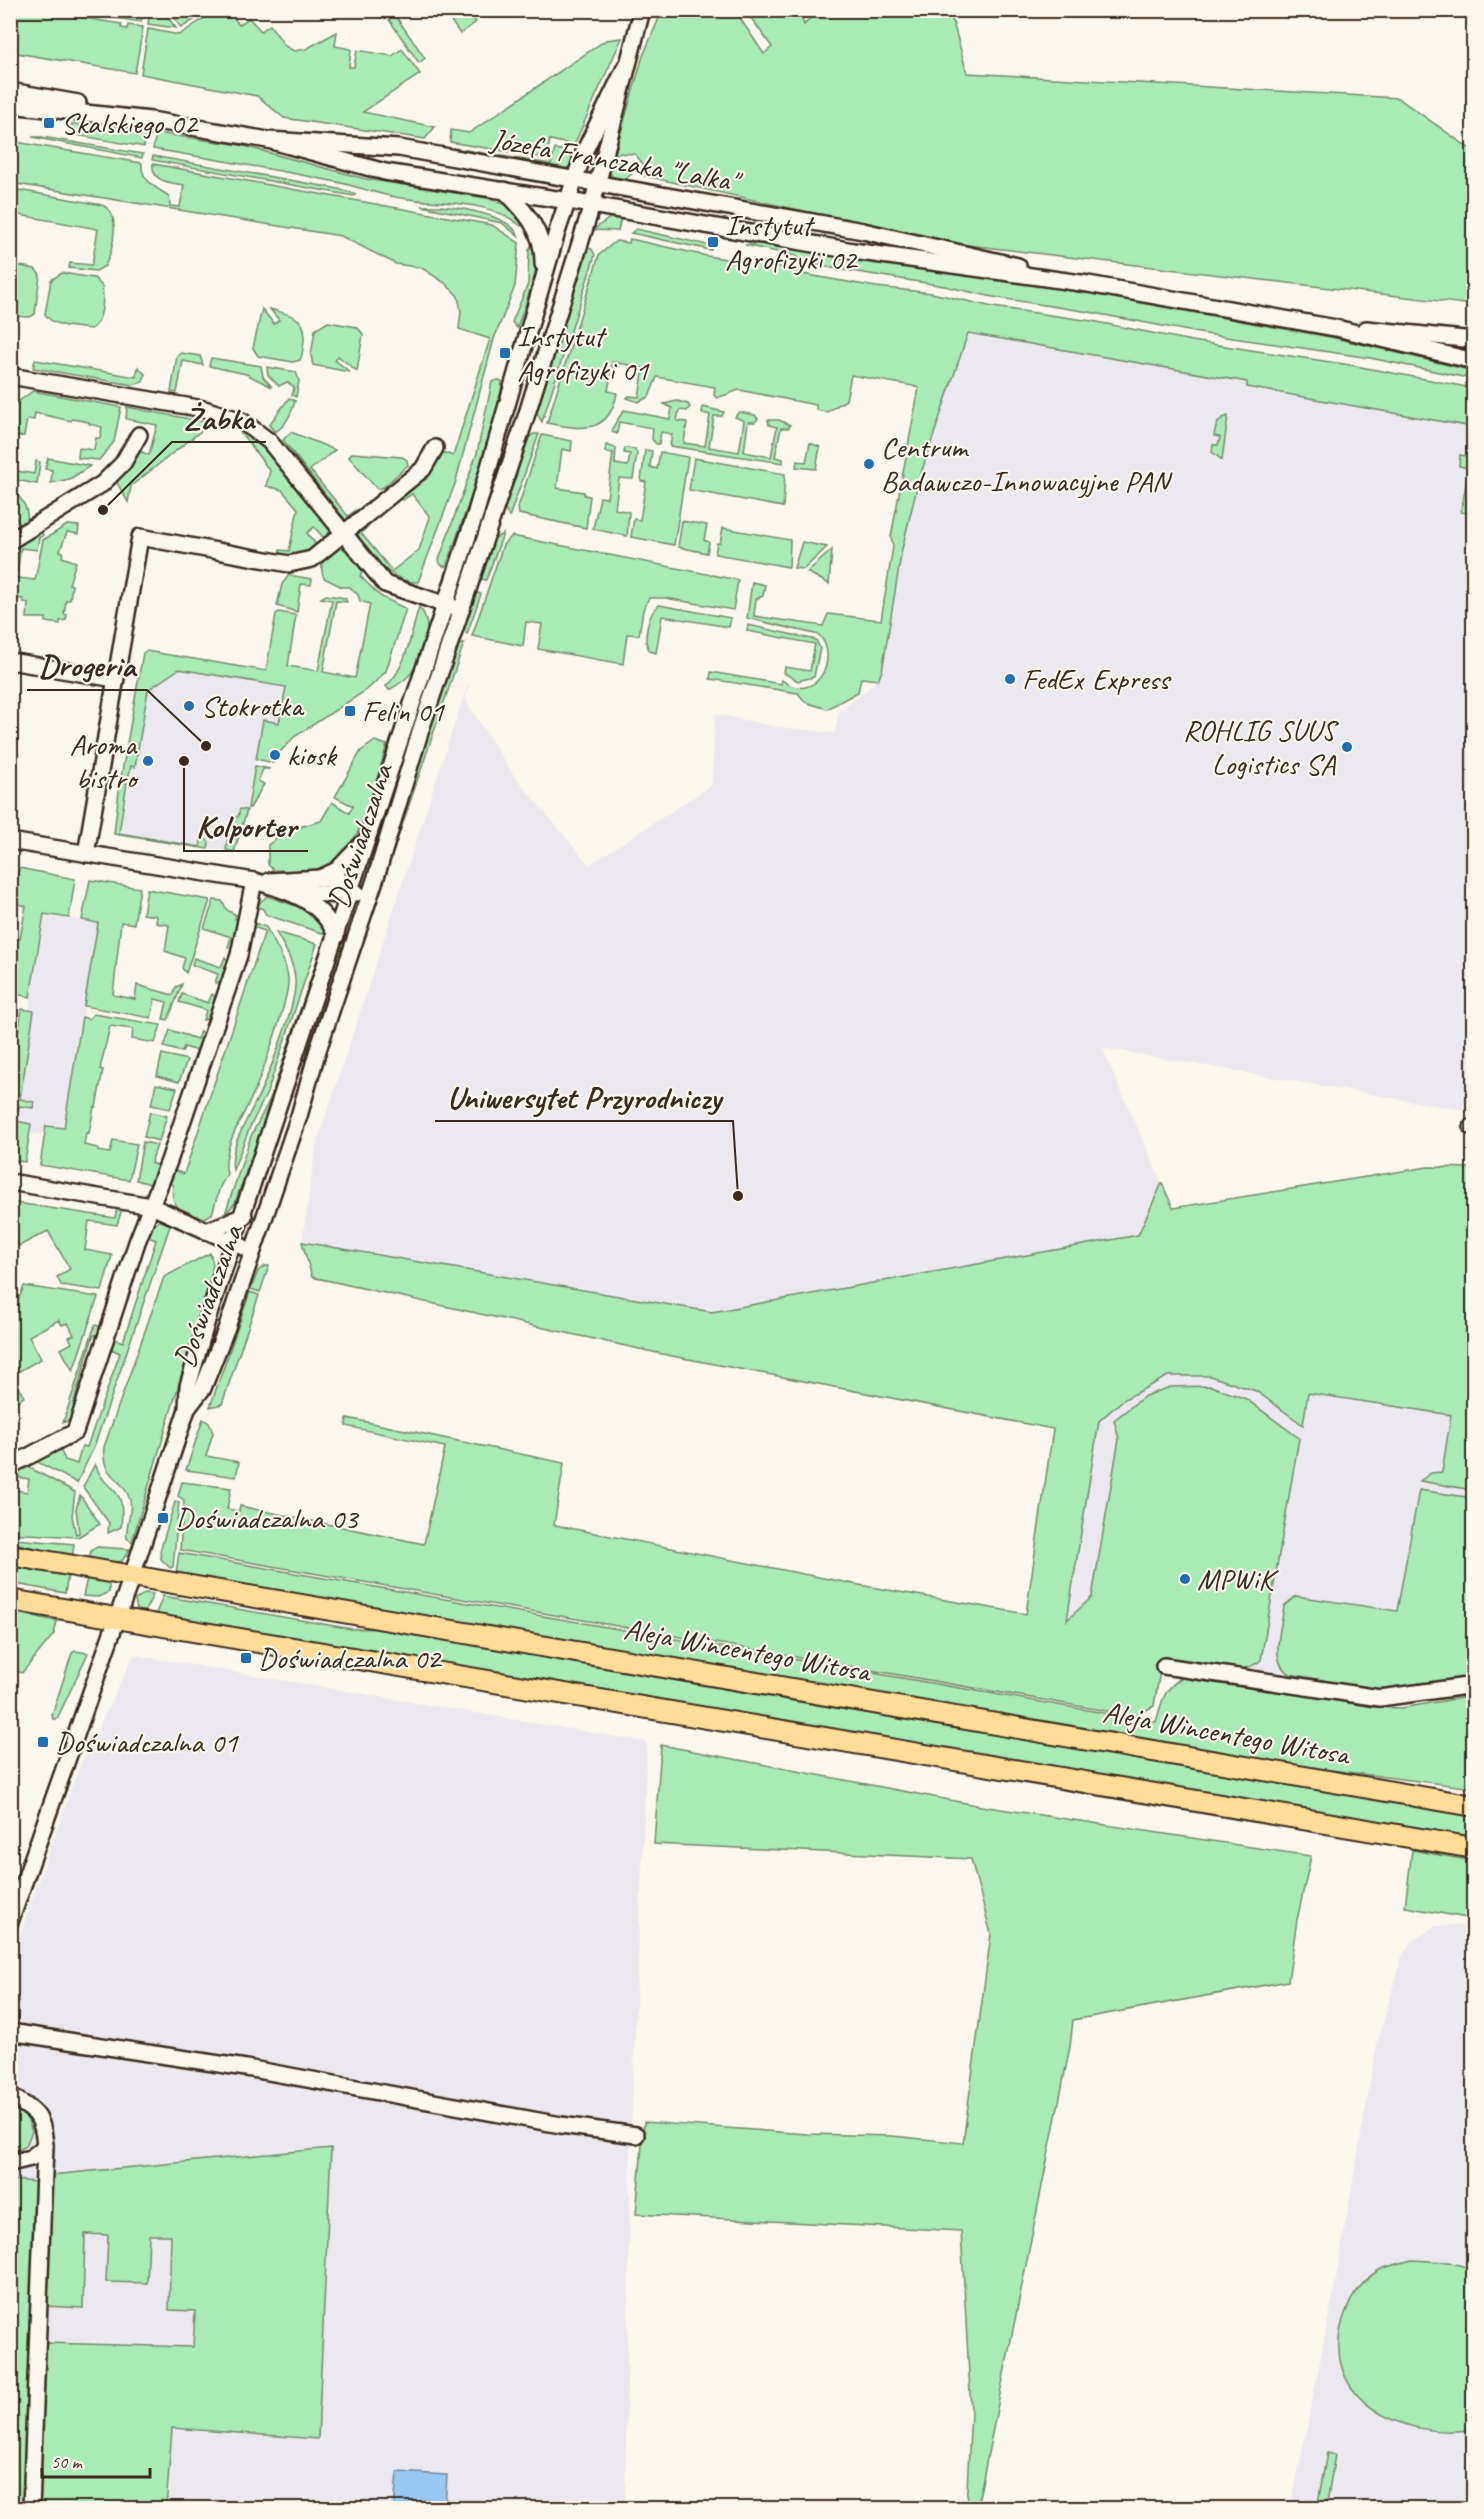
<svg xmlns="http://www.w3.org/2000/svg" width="1484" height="2519" font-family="Caveat,sans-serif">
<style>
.built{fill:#ece8ef}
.green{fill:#a8ebb5;stroke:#728a6a;stroke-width:1.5}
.water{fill:#96c8f2;stroke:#72899d;stroke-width:1.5}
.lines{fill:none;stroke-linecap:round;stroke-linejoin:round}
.minor-casing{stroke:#3b2a1e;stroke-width:20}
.major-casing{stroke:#3b2a1e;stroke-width:24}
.minor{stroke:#fbf7ec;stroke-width:15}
.major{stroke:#ffdd96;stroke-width:20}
.poi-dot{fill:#1f6fb2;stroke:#fbf7ec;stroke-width:2}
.labels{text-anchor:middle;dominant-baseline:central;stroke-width:4.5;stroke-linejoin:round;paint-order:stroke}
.poi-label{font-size:30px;fill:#3b2a1e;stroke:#fbf7ec;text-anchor:start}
.street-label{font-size:30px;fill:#3b2a1e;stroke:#fbf7ec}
.leader{fill:none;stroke:#3b2a1e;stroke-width:2}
.callout-dot{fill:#3b2a1e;stroke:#fbf7ec;stroke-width:2}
.callout-label{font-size:32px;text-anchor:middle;font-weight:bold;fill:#3b2a1e;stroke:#fbf7ec;stroke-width:4.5;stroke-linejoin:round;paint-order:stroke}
</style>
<rect width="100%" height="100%" fill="#fbf7ec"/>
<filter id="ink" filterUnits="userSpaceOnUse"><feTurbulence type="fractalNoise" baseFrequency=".0167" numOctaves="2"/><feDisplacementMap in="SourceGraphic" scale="12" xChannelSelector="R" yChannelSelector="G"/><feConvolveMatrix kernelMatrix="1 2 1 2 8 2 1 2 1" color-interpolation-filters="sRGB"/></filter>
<g filter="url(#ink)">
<!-- built -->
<g class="built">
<path d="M968,333L1248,382V387L1473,427V1112L1102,1048L1173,1208L1428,1167L1473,1168V1677L1408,1690L1380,1691L1049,1638L1080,1424L312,1277L302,1242L316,1146L469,680L466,701L512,773L589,865L712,785L715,714L779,727L835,733L838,714L878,680L882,671L902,549L919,479Z"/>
<path d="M152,664L286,687L279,723L263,720L246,819L234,852L120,833Z"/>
<path d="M44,914L98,923L63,1139L11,1130Z"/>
<path d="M134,1655L647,1742L631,2129L625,2508H11V1960L77,1772Z"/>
<path d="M1455,1925L1473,1928V2508H1291L1333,2295L1377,2044L1401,1959L1410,1943L1435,1926Z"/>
</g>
<!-- green -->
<g class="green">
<path d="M10,11H41L122,24L121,28L127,29L128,25L143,27L135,73L11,52Z"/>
<path d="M71,11V10L143,11L141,22Z"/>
<path d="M150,11H163L176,28L148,24Z"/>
<path d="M170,11H187L191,17L200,11L205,13L181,28Z"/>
<path d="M215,11H229L239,25L249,18L261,31L270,25L285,46L294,51L306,49L337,32L335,46L351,49L349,67H354L357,50L392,56L402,49L420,74L363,112L435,127L425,139L284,118L257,96L141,74L148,29L179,35Z"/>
<path d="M383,11H392L425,58L419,63Z"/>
<path d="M444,11H468L476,22L460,34Z"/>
<path d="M662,11H735L764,54L772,47L746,11H800L804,25L817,11H950L967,73L1398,98L1473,151V305L951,243L644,176L643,164L635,154L615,153L643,56Z"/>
<path d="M622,38L574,145L550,140L546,158L450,142L451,130L469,133L606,40Z"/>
<path d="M102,123L146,132L144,147L70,134L72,124Z"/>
<path d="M156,133L240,145L366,179L487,198L511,207L526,222L521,226C484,196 433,206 390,196C372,192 355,186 337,182C276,170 214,159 153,149Z"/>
<path d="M32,137H42L143,154L142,158Z"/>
<path d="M10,141L142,163C140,180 156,188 169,196L170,206L180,207L184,185C171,183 151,182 153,164L492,225L519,243L515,286L494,339L455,484L418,582C392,583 365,553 356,530L363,524L369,526L361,533L392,571L419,550L430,517L412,494L403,500L401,495L427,473L442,452L453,456L490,339L459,329L461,311L458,296L445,283L422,268L396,264L341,236L11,183Z"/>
<path d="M454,148L551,164L555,149L567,151L571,157H576L569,167L560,172L457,152Z"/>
<path d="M153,156L334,188L356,194L354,196L152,160Z"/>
<path d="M611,162L633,168L632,174L625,179V183C612,181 608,175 611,162Z"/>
<path d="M13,189L102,205C122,213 113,250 105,266L96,271L69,268L70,263L92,265L98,229L14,214L11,234V190Z"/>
<path d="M422,206C445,205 510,212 519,237L502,223Z"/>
<path d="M611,217H621L618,231L593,230Z"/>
<path d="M636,229L712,246L711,250L631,233Z"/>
<path d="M535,238V277L517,328L512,322L528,284L529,250Z"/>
<path d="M630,239L707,256L786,268V271L876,287L932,293L993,307L1092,321L1192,341L1350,365L1473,388V427L1247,387V382L968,333L919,479L902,549L882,671L878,680L861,678L858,692L827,709L805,702L798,693L710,679L711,672L781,684L782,680C815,706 841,658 819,635L747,618L752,582L765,585L763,596L756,599L754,616L823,626L828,614L881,620L893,547L891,537L919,387L851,375L846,400L827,412L816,410V405L739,390L717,398L714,395L715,387L657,377L649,397L638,402L627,398L629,396L639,397L644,368L613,362L608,391L617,393C609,436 580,429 547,423L599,255L616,241L629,243Z"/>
<path d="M772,243L1086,293L1335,338L1473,371V379L1370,358L1199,333L1089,312L993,297L944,286L796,262V256L745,245Z"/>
<path d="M586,248L592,249L595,255L542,422L536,412Z"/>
<path d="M11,264L35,269L40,275L35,314L30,317L11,316Z"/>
<path d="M62,273L94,278L102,286C104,298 103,323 91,329C77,327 53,328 45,314L51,280Z"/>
<path d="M262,309L274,324L279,320L270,309C289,315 308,316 304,340C303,347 303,354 300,360L293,362L258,356L253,348Z"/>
<path d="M328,322L357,327L363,334L357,371L338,356L335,360L350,372L313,365L311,356L315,330Z"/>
<path d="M181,353L200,356L203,365L183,361L177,393L171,392L177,356Z"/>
<path d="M211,358L261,366L263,377L272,387L246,374L209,366Z"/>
<path d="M35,360L136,377L138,367L145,374L143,382L133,385L33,368Z"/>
<path d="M267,367L296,372L299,381L296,397L292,395L294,387L287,382L279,386L268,375Z"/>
<path d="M498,380L502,381L499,419L446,567L441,565L439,560L477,453L492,382Z"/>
<path d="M33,391L121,407L114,442L99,460L78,458L79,448L94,450L96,438H100L102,427L89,424V422L72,419L71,421L35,413L34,420L27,419L24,436L11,437V407Z"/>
<path d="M289,398L295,401C291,414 286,426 275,432L269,425Z"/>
<path d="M677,401L688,404L690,407L687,411L679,410L677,421L687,422L684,443L705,446L710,415L702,413L703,407L724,412L722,416H714L709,447L739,452L744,421L735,417L739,412L755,415L758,419L755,422H748L744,452L771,457L777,427L769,425L768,420H779L790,425L789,428H781L775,457L783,459V463L670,446L672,434L661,432L659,444H656L652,439L653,428L619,422L617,434L612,432L614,425L624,410L670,419L672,408L664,404Z"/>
<path d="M127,407L211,423L210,427L205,428L131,486L128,502L116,481L139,451L149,455L157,425L126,419Z"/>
<path d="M1228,416L1222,460L1212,452L1213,445H1218L1220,437L1214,436C1215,427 1219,418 1228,416Z"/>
<path d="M215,419L239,427L258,441L329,527L330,536L325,539L314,527L307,533L317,546L316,552L279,559L280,550L289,551L298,509L282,490L266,486L270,471L237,428L214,427Z"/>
<path d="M291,432L335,450L310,470L348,516L356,510L358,514L347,522L283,440Z"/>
<path d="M533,434H539L509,517L503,507V500L527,440Z"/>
<path d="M542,435L572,441L571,451L562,449L557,488L584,492V495L590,496L586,528L519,514L518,507Z"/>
<path d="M810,443L820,447L816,469L796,467L797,461L806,462Z"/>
<path d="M606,445L616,448L615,464L628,466L630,454L624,453L625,448L635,449L637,453L633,479L619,478L615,509L629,512L627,536L593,529L600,497L607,498L613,453L605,452Z"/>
<path d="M645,450L652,451L650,467L657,469L660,452L688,457L674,545L631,537L634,519L640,520L646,482L641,481Z"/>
<path d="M352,453L402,457L407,460L408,465L384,487L377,489L349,457Z"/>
<path d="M1460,455L1473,457V514L1461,512L1469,468L1459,466Z"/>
<path d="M48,458L90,466L70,479L51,483L52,470L45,469Z"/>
<path d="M694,458L785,474L783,507L689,490Z"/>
<path d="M36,461L40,462L37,484L11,479V470L34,474Z"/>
<path d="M10,488C21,496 29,508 27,522L14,533L12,530L20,525L11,510Z"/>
<path d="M682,521L707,525L704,540L709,542L707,553L678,547Z"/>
<path d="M67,525L79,526L78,534L67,532L60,551L63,552L62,557L76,562L69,584L72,585L70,600H66L64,614L67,615L66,620L60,621V624L46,622V618H27L28,603L23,602V599L13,598L11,600V577L35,580L43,540Z"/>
<path d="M723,528L790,540L789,567L715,554L717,543H720Z"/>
<path d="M40,530L43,535L39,538L37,550L21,548L17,573H11V549Z"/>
<path d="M503,534L486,580L478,578L491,540Z"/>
<path d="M512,536L738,580L733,610L665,598H649L643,610L639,635L627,634L623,664L538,649L542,624L526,622L523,646L472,636L503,545Z"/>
<path d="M802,542L827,547L804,569L794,568Z"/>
<path d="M337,546L346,550L363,572L360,576L380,596L406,609L386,671L368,689L294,737L279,753L274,750L270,756L276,760L273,763L256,759L263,720L279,723L286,687L179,669L148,690L135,767L131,766L128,779L121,778L143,653L146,651L266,671L276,614L279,612L296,615L288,666L318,671L332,600L321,598L326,595L345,598L347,602L336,601L323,672L355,678L370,604L360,601L358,595L350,587H342L324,578C318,564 324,554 337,546Z"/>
<path d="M832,550L829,584L807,572Z"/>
<path d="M289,575L312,579L311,585L301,584L297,612L277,606L282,584Z"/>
<path d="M474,592L481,594L467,634L462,627Z"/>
<path d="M659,605L731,618L729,627L662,616L656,653L650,651C641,641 649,612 659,605Z"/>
<path d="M419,607C434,623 425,651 414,669C409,678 398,685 389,690L386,686C407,668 411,632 419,607Z"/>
<path d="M748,625L816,640L820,648L814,677L798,681L784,673L785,667L810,671L815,644L747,631Z"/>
<path d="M464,643L386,873L375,901L425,731L455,647Z"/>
<path d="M375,741L387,745C376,778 359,864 320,871C306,874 288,870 274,870L268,865V845L285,831L321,821L332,802L349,813L353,806L335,797L361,751Z"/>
<path d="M255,766L270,769H263L258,781L264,784L250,808H248Z"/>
<path d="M120,782L127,783L119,833L200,847L202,836L209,842L208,849L114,834Z"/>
<path d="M240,809L247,810L234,852L226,850L231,816L238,817Z"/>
<path d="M19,868L75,879L69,918L44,914L30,997L11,993L16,939H20L26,906L13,903Z"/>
<path d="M90,880L140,888L134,924L121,922L113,995L135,999L137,985L173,995L176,987L182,984L168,1020L163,1019L167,1002L155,999L151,1018L84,1006L98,923L82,920Z"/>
<path d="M147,889L210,900L186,973L182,968L185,958L165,951L169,925L156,923L157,916L143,914Z"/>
<path d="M267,896L319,914L328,935L266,915L263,909L256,906Z"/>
<path d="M214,900L222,901L227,910L236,915L235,919L240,920L232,948L228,947L231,937L204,928Z"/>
<path d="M254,923L266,927C274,943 286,960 288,978C290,998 260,1080 250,1101C240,1121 221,1151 227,1174L220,1187L212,1214L204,1218C184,1213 169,1208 173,1185L170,1184L174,1170L184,1174L265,931L253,927Z"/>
<path d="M276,932L317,944L267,1093L250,1127L233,1170C229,1148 245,1124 254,1105C266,1082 298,1003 295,979C294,962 284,947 276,932Z"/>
<path d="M327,948L278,1096L261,1129L235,1203L225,1214L251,1136L270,1099L320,951Z"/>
<path d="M225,957L229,962L222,983H215L218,974L192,965L194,958L221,967Z"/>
<path d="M182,994L208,1003L212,994L217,999L211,1018L203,1020L206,1010L179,1002Z"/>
<path d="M22,1009L34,1011L20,1099L34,1102L33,1108L19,1106L16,1121L31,1124L25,1162L10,1160L11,1073Z"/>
<path d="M93,1014L161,1025L155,1043L132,1039L133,1029L110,1026L100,1069L103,1070L96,1107H94L89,1133H86L84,1145L98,1148V1151L110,1153L113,1140L137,1144L129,1180L40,1165L46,1126L64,1128L82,1017L89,1019Z"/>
<path d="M170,1030L197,1039L200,1031L205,1036L201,1052L184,1047L182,1052L164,1047Z"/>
<path d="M162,1054L187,1060L179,1082L157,1076Z"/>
<path d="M156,1084L177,1088L170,1109L151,1105Z"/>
<path d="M150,1112L167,1116L159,1141L144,1137Z"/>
<path d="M143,1142L157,1145L151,1163L160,1167L154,1185L136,1180Z"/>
<path d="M1428,1167L1473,1168V1490L1420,1481L1431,1473L1442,1472L1451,1415L1308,1393L1303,1425L1256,1391L1210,1376H1168L1123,1400L1099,1421L1067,1620L1092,1597L1119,1439L1114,1420L1145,1396L1170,1387L1211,1386L1246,1399L1299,1438L1261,1660C1241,1679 1188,1664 1162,1660L1154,1706L1135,1716L180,1550L184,1500L178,1496L182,1482L231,1488L227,1509L239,1511L240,1506L424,1544L445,1447L346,1426L347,1418L564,1463L554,1525L859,1585L1026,1614L1053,1429L662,1354L312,1277L302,1242L712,1312L1138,1235L1162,1183L1173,1208Z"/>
<path d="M10,1202L115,1218L117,1208L122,1209L117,1225L89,1221L85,1250L112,1255L102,1291L61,1285L57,1277L70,1269L48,1231L19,1246L11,1231Z"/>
<path d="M159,1221L171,1223L94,1447L77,1483L36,1461L60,1449L65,1460L77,1464L82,1446L87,1447L120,1353L111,1349L115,1339L123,1342L156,1240L148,1237L151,1227Z"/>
<path d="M210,1253L213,1264L211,1276L132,1542L127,1538C125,1526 133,1512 130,1500C122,1475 101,1479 104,1447L164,1277Z"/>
<path d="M265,1266H269L260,1292L251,1289L258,1271Z"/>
<path d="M24,1286L98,1297L73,1371L61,1349L72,1343L69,1337L74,1335L68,1323L62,1325L59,1320L29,1336L41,1359L12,1375L24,1397L11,1405V1318Z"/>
<path d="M250,1292L259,1295L222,1404L210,1407Z"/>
<path d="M95,1325L104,1328L102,1332L93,1336L73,1405L77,1411L72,1419L63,1423Z"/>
<path d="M203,1419L209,1423L213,1433L206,1456L239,1462L236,1477L186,1470Z"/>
<path d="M95,1464C108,1498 126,1481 121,1527L108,1533L109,1523L83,1487Z"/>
<path d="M28,1467L75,1492L72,1516L76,1534L79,1533L76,1509L80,1495L100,1524L78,1537L11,1533V1483L15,1490L27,1492L29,1479L17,1477L16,1471Z"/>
<path d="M1419,1490L1473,1498V1677L1408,1690L1380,1691L1290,1674C1268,1663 1282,1627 1284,1606L1296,1596L1397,1611Z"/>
<path d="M175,1502H179L173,1567L170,1568L161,1559L160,1551Z"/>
<path d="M13,1539L74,1544L72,1558L12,1542Z"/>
<path d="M97,1547L127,1549H130L122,1561L111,1563L89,1560L91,1551Z"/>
<path d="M179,1553L1156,1722C1163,1698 1163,1689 1186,1675L1373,1707L1401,1708L1473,1696V1788L1283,1764L283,1594L176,1573Z"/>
<path d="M10,1563L68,1574L65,1593L11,1583Z"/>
<path d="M87,1578L105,1581L109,1584V1592L98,1597L83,1596Z"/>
<path d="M145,1593L153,1594L144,1614L137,1610L135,1600Z"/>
<path d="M163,1596L352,1629L401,1628L1473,1814V1840L155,1616Z"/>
<path d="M10,1612L57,1621L54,1634L22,1673L11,1670Z"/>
<path d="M75,1651L88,1653L57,1719H53L52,1715L72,1653Z"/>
<path d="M661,1745L981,1806L1311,1856L1297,1920L1288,1981L1073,2020L1070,2047L977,2508H966L971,2411L961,2231L636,2214L644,2122L807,2134L892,2136L963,2143L991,1934L971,1859L654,1844Z"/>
<path d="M1412,1850L1473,1861V1919L1405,1907Z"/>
<path d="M10,2104L27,2118L32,2131L26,2146L11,2154Z"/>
<path d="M331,2148L318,2439L172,2428L166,2508H37L44,2343L193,2347L195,2311L169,2310L171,2235H149L147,2283L106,2282L108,2235L85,2234L83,2308L44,2306L51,2175Z"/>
<path d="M11,2180L37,2182L25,2508H11Z"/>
<path d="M1412,2260L1448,2262L1473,2269V2429C1400,2442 1313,2395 1346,2311C1352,2295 1366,2277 1381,2269C1391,2265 1402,2263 1412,2260Z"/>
<path d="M1327,2453L1335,2455L1326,2508H1317Z"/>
</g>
<!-- water -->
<path class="water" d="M397,2472L447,2475L445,2508H394Z"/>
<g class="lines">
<defs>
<g id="minor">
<path d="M10,91L78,103"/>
<path d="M10,105L151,120L268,140L399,148L863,231L1018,266"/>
<path d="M268,140L385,172L569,201L853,251L1088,284L1336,328L1474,361"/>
<path d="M504,190C526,212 544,231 543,264"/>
<path d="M1366,329L1474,340"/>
<path d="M10,376L204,409L242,421L269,441L385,584L455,608"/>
<path d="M10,541L102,484L123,463L139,435"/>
<path d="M10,661L115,679"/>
<path d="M10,841L254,881C287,890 323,901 336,936"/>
<path d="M86,854L140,537L289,564L312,559L423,469L435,448"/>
<path d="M320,878L337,870L362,844"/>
<path d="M269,881L320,878L341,881L351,892L357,893"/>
<path d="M290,891L339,895L351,892"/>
<path d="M1472,1127H1474"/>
<path d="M10,1182L151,1206L243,1247"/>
<path d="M206,1231L244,1216"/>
<path d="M187,1409L203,1388L227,1327L299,1116L317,1053L376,877L421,729L524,423L592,205L642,10"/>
<path d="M10,1466L75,1432L137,1242L169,1161L239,955L254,881"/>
<path d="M1164,1666L1380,1698L1474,1685"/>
<path d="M10,1922L132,1576L187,1409L188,1386L208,1317L476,512L557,232L584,152L626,66"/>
<path d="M10,2032L246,2068L561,2125L636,2135"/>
<path d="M10,2096C36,2111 43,2115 45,2146L31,2508"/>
<path d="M10,2163L31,2158L45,2146"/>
</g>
<g id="major">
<path d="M10,1555L1474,1806"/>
<path d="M10,1600L1474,1848"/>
</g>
</defs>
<!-- minor casing -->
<use href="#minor" class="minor-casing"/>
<!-- major casing -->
<use href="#major" class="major-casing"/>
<!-- minor -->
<use href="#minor" class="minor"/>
<!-- major -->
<use href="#major" class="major"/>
</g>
</g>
<!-- markers -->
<g class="poi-dot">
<rect x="43" y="117" width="12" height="12" rx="3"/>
<rect x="707" y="236" width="12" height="12" rx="3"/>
<rect x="499" y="347" width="12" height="12" rx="3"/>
<circle cx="869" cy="464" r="6"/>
<circle cx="1010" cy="679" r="6"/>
<circle cx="189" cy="706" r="6"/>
<rect x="344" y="705" width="12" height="12" rx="3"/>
<circle cx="1347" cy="747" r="6"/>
<circle cx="275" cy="755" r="6"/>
<circle cx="148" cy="761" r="6"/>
<rect x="157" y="1512" width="12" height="12" rx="3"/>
<circle cx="1185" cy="1579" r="6"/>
<rect x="240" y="1652" width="12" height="12" rx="3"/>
<rect x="37" y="1736" width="12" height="12" rx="3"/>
</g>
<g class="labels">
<!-- poi labels -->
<g class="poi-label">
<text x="61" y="123">Skalskiego 02</text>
<text x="725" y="225">Instytut<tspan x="725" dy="34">Agrofizyki 02</tspan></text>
<text x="517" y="336">Instytut<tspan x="517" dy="34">Agrofizyki 01</tspan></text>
<text x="881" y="447">Centrum<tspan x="881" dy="34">Badawczo-Innowacyjne PAN</tspan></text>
<text x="1022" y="679">FedEx Express</text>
<text x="201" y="706">Stokrotka</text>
<text x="362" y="711">Felin 01</text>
<text x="1335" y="730" text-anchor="end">ROHLIG SUUS<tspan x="1335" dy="34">Logistics SA</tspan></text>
<text x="136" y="744" text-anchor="end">Aroma<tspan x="136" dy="34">bistro</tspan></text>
<text x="287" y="755">kiosk</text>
<text x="175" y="1518">Doświadczalna 03</text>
<text x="1197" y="1579">MPWiK</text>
<text x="258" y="1658">Doświadczalna 02</text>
<text x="55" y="1742">Doświadczalna 01</text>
</g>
<!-- street labels -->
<g class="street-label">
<text transform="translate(614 160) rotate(10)">Józefa Franczaka "Lalka"</text>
<text transform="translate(360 836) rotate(-72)">Doświadczalna</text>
<text transform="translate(208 1296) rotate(-70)">Doświadczalna</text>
<text transform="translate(747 1650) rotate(10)">Aleja Wincentego Witosa</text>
<text transform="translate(1226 1733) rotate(10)">Aleja Wincentego Witosa</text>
</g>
</g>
<!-- callouts -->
<path class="leader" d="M103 510L172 442H266M206 746L147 690H27M184 761L184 851H308M738 1196L733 1121H435"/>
<g class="callout-dot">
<circle cx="103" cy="510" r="6"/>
<circle cx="206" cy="746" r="6"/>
<circle cx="184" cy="761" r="6"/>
<circle cx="738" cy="1196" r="6"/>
</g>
<g class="callout-label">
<text x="219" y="429">Żabka</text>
<text x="87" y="676">Drogeria</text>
<text x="246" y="837">Kolporter</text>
<text x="584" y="1108">Uniwersytet Przyrodniczy</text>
</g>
<!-- margin -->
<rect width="1484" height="2519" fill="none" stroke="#fbf7ec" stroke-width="36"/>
<rect x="18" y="18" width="1448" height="2483" fill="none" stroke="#3b2a1e" stroke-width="2" filter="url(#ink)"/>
<!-- scale -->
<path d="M42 2468v9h108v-9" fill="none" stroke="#3b2a1e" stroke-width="3"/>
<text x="51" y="2468" font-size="18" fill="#3b2a1e" stroke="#fbf7ec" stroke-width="4.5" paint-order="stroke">50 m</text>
</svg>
